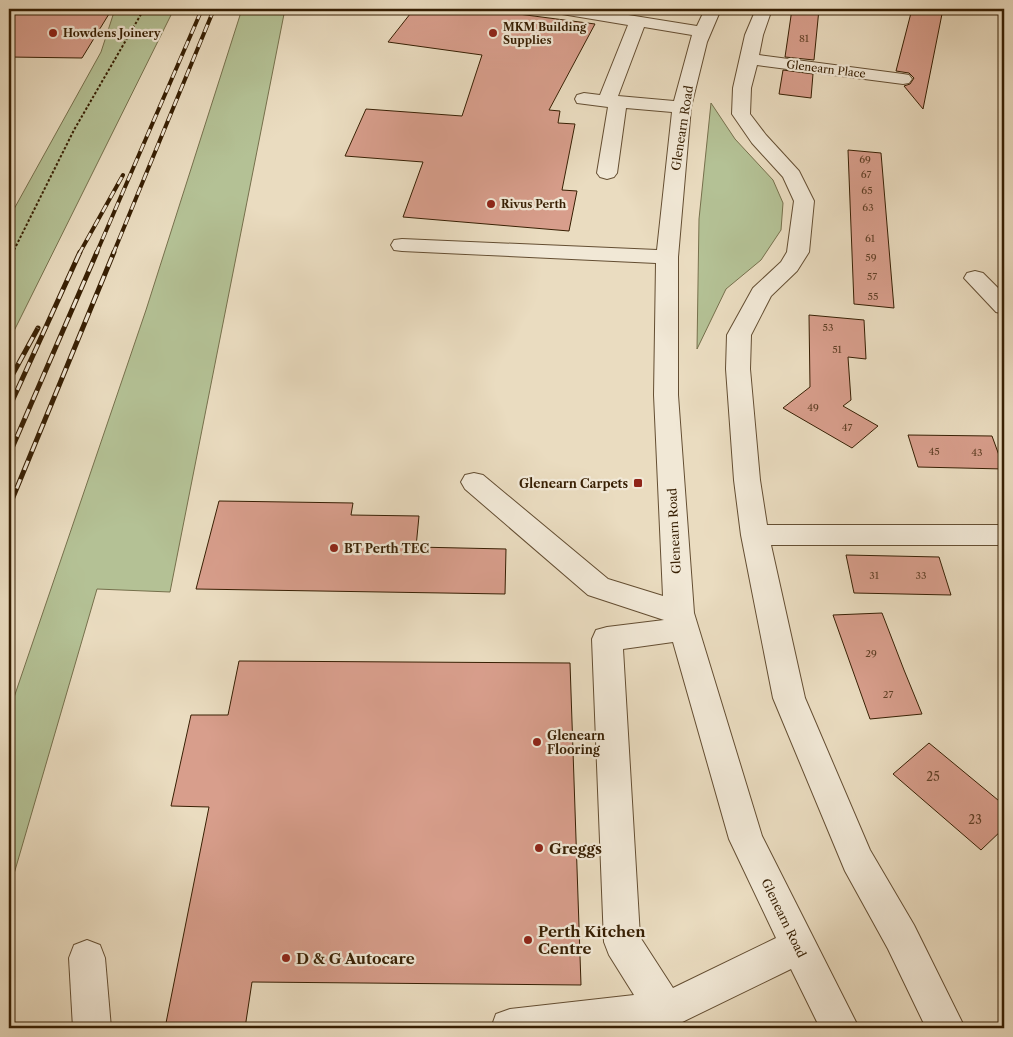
<svg xmlns="http://www.w3.org/2000/svg" width="1013" height="1037" font-family="'Libre Caslon Text',serif">
<style>
.green{fill:#b4c195;stroke:#76704c}
.building{fill:#d89e8c;stroke:#371f03}
.lines{fill:none;stroke-linecap:round;stroke-linejoin:round}
.minor-casing{stroke:#644e32;stroke-width:2}
.path-far1{stroke:#371f03;stroke-width:2;stroke-dasharray:2.5 2;stroke-linecap:butt}
.path{stroke:#371f03;stroke-width:3;stroke-dasharray:3 2.5;stroke-linecap:butt}
.minor{fill:#f1e8d6;fill-rule:evenodd}
.rail-far1-casing{stroke:#371f03;stroke-width:4}
.rail-casing{stroke:#371f03;stroke-width:5}
.rail-far1{stroke:#f1e8d6;stroke-width:2.5;stroke-dasharray:8;stroke-linecap:butt}
.rail{stroke:#f1e8d6;stroke-width:3;stroke-dasharray:10;stroke-linecap:butt}
.poi-dot{fill:#8f2418;stroke:#f1e8d6;stroke-width:2}
.labels{text-anchor:middle;dominant-baseline:central;stroke-width:4.5;stroke-linejoin:round;paint-order:stroke}
.number-label{font-size:10px;fill:#5f3f25}
.far-poi-label{font-size:11px;font-weight:bold;fill:#371f03;stroke:#f1e8d6;text-anchor:start}
.far-street-label{font-size:11px;fill:#371f03;stroke:#f1e8d6}
.street-label{font-size:12px;fill:#371f03;stroke:#f1e8d6}
.poi-label{font-size:12px;font-weight:bold;fill:#371f03;stroke:#f1e8d6;text-anchor:start}
.near-number-label{font-size:12px;fill:#5f3f25}
.near-poi-label{font-size:15px;font-weight:bold;fill:#371f03;stroke:#f1e8d6;text-anchor:start}
</style>
<rect width="100%" height="100%" fill="#eadcc0"/>
<filter id="stains"><feTurbulence type="fractalNoise" baseFrequency=".004" numOctaves="4"/><feColorMatrix values="0 0 0 0 .2 0 0 0 0 .09 0 0 0 0 .02 0 0 0 .5 -.17"/></filter>
<radialGradient id="worn" r=".72"><stop offset=".6" stop-color="#630" stop-opacity="0"/><stop offset="1" stop-color="#630" stop-opacity=".3"/></radialGradient>
<!-- green -->
<g class="green">
<path d="M115,9H174L9,341V218L101,52Z"/>
<path d="M242,9H285L170,592L97,589L9,891V712L146,310Z"/>
<path d="M711,103L735,139L773,180L783,203L781,230L761,260L726,289L697,349L699,219Z"/>
</g>
<!-- building -->
<g class="building">
<path d="M9,9H112L82,58L9,57Z"/>
<path d="M414,9H480L595,24L549,110L560,111L558,123L575,124L562,190L577,191L569,231L403,217L423,162L345,156L366,109L462,116L482,55L388,42Z"/>
<path d="M792,9H819L814,60L785,57Z"/>
<path d="M912,9H943L923,109L904,86L910,84L914,78L909,73L896,71Z"/>
<path d="M783,70L813,74L811,98L779,94Z"/>
<path d="M848,150L881,153L894,308L854,304Z"/>
<path d="M809,315L864,320L866,359L848,357L851,400L843,406L878,426L852,448L783,408L810,387Z"/>
<path d="M908,435L992,436L1004,469L918,467Z"/>
<path d="M219,501L353,503L351,515L419,516L416,547L506,549L505,594L196,589Z"/>
<path d="M846,555L939,557L951,595L854,593Z"/>
<path d="M882,613L904,670L922,714L870,719L833,615Z"/>
<path d="M239,661L570,663L581,985L252,982L245,1028H165L209,807L171,806L191,715H228Z"/>
<path d="M929,743L1004,805V828L981,850L893,774Z"/>
</g>
<g class="lines">
<defs>
<g id="minor">
<path d="M554,9H591L697,26L705,9H721L707,42L691,107L678,257V395L694,613L762,836L859,1028H820L791,969L670,1028H491L496,1014L510,1009L634,995L609,955L604,942L592,639L596,630L607,627L664,620L588,595L465,489L461,482L465,475L474,473L483,475L608,579L663,596L654,395L656,263L402,251L394,250L391,245L394,240L402,239L657,250L672,112L626,108L617,173L614,177L607,179L600,177L597,173L608,107L577,103L575,99L577,95L584,93L600,95L628,25L556,13ZM644,27L692,35L674,101L618,96ZM673,642L729,839L776,938L673,988L640,937L623,649Z"/>
<path d="M756,9H772L763,35L759,55L903,74L909,75L912,79L909,83L903,84L757,65L751,88L750,114L766,135L799,171L814,201L809,252L797,271L771,296L751,335L750,369L760,480L767,525H1004V545H771L805,698L870,850L914,925L965,1028H926L888,949L845,871L773,698L741,535L734,480L726,369L727,335L753,288L781,262L787,252L794,201L783,177L752,143L732,114L733,88L745,35Z"/>
<path d="M975,271L983,273L1004,294V314L996,312L964,278L967,273Z"/>
<path d="M87,940L100,945L105,958L111,1028H73L69,958L74,945Z"/>
</g>
</defs>
<!-- minor casing -->
<use href="#minor" class="minor-casing"/>
<!-- path-far1 -->
<path class="path-far1" d="M12,254L74,130L144,9"/>
<!-- path -->
<path class="path" d="M9,259L12,252"/>
<!-- minor -->
<use href="#minor" class="minor"/>
<defs>
<g id="rail-far1">
<path d="M79,254L123,175"/>
<path d="M96,254L202,9"/>
<path d="M113,254L214,9"/>
</g>
<g id="rail">
<path d="M9,381L38,328"/>
<path d="M9,408L80,252"/>
<path d="M9,455L97,252"/>
<path d="M9,507L114,252"/>
</g>
</defs>
<!-- rail-far1 casing -->
<use href="#rail-far1" class="rail-far1-casing"/>
<!-- rail casing -->
<use href="#rail" class="rail-casing"/>
<!-- rail-far1 -->
<use href="#rail-far1" class="rail-far1"/>
<!-- rail -->
<use href="#rail" class="rail"/>
</g>
<!-- markers -->
<g class="poi-dot">
<circle cx="53" cy="33" r="5"/>
<circle cx="493" cy="33" r="5"/>
<circle cx="491" cy="204" r="5"/>
<rect x="633" y="478" width="10" height="10" rx="2.5"/>
<circle cx="334" cy="548" r="5"/>
<circle cx="537" cy="742" r="5"/>
<circle cx="539" cy="848" r="5"/>
<circle cx="528" cy="940" r="5"/>
<circle cx="286" cy="958" r="5"/>
</g>
<g class="labels">
<!-- number labels -->
<g class="number-label">
<text x="804" y="38">81</text>
<text x="865" y="159">69</text>
<text x="866" y="174">67</text>
<text x="867" y="190">65</text>
<text x="868" y="207">63</text>
<text x="870" y="238">61</text>
<text x="871" y="257">59</text>
<text x="872" y="276">57</text>
<text x="873" y="296">55</text>
<text x="828" y="327">53</text>
<text x="837" y="349">51</text>
<text x="813" y="407">49</text>
<text x="847" y="427">47</text>
<text x="934" y="451">45</text>
<text x="977" y="452">43</text>
<text x="874" y="575">31</text>
<text x="921" y="575">33</text>
<text x="871" y="653">29</text>
<text x="888" y="694">27</text>
</g>
<!-- far-poi labels -->
<g class="far-poi-label">
<text x="503" y="27">MKM Building<tspan x="503" dy="13">Supplies</tspan></text>
<text x="63" y="33">Howdens Joinery</text>
<text x="501" y="204">Rivus Perth</text>
</g>
<!-- far-street labels -->
<g class="far-street-label">
<text transform="translate(826 69) rotate(7)">Glenearn Place</text>
</g>
<!-- street labels -->
<g class="street-label">
<text transform="translate(682 128) rotate(-81)">Glenearn Road</text>
<text transform="translate(674 531) rotate(-93)">Glenearn Road</text>
<text transform="translate(784 918) rotate(64)">Glenearn Road</text>
</g>
<!-- poi labels -->
<g class="poi-label">
<text x="628" y="483" text-anchor="end">Glenearn Carpets</text>
<text x="344" y="548">BT Perth TEC</text>
<text x="547" y="735">Glenearn<tspan x="547" dy="14">Flooring</tspan></text>
</g>
<!-- near-number labels -->
<g class="near-number-label">
<text x="933" y="776">25</text>
<text x="975" y="819">23</text>
</g>
<!-- near-poi labels -->
<g class="near-poi-label">
<text x="549" y="848">Greggs</text>
<text x="538" y="931">Perth Kitchen<tspan x="538" dy="17">Centre</tspan></text>
<text x="296" y="958">D &amp; G Autocare</text>
</g>
</g>
<!-- margin -->
<rect width="1013" height="1037" fill="none" stroke="#eadcc0" stroke-width="30"/>
<rect x="10" y="10" width="993" height="1017" fill="none" stroke="#371f03" stroke-width="2.5"/>
<rect x="15" y="15" width="983" height="1007" fill="none" stroke="#371f03"/>
<rect width="100%" height="100%" filter="url(#stains)"/>
<rect width="100%" height="100%" fill="url(#worn)"/>
</svg>
